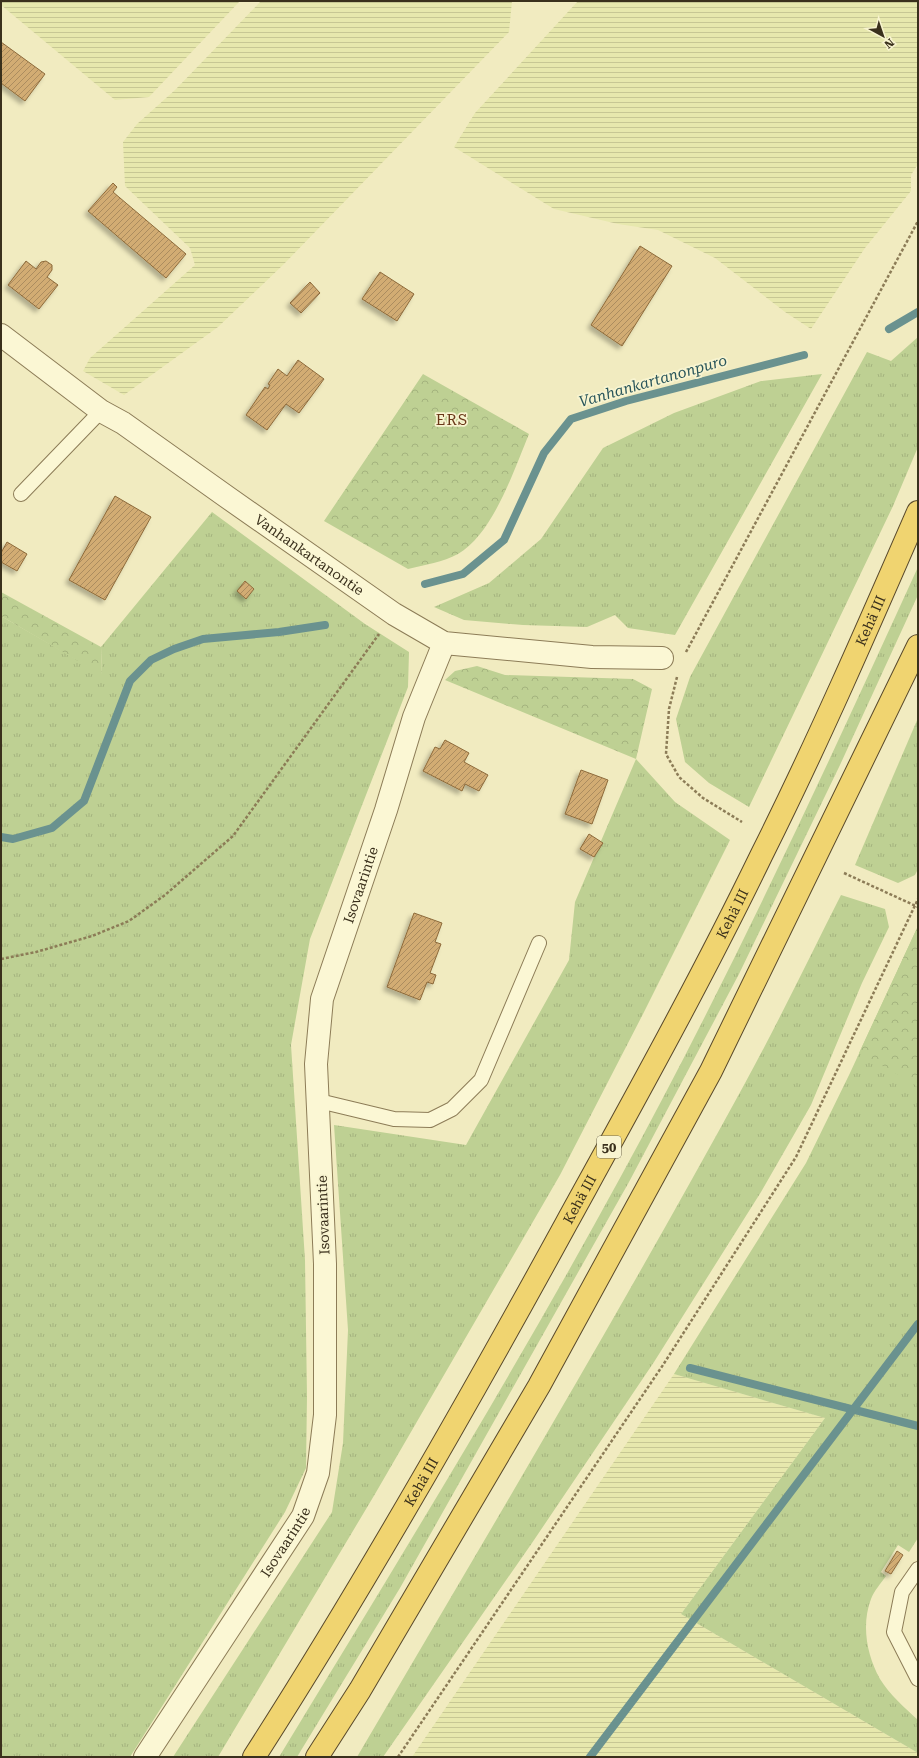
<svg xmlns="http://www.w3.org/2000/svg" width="919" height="1758" font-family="'Roboto Serif',serif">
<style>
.farmland{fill:url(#farmland-rules)}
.grass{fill:url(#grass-tufts)}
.forest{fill:url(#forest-crowns)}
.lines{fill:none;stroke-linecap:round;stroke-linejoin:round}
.stream{stroke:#6a928f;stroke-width:8}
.building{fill:url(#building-hatch);stroke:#8d6a3a;filter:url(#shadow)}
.service-casing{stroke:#8c7c57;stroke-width:16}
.minor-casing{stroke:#8c7c57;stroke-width:24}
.trunk-casing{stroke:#59492b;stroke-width:24}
.path{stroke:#8c7c57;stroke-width:2.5;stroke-dasharray:3 2;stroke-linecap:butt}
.service{stroke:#fbf7d4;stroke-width:14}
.minor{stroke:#fbf7d4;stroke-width:22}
.trunk{stroke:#f0d470;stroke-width:22}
.labels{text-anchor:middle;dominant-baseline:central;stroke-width:3.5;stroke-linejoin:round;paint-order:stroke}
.shield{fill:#f8f4d0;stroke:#736b52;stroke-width:1}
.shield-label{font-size:13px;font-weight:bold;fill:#3a301c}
.street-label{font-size:14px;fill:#3a301c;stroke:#f8f4d0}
.water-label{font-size:15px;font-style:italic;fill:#2a565b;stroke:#f8f4d0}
.neighbourhood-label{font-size:15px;letter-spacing:1px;fill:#6a3818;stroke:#f8f4d0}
</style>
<defs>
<pattern id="farmland-rules" width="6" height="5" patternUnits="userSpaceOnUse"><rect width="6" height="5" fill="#e7e8ad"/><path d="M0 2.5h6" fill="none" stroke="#c7c794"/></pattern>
<pattern id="grass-tufts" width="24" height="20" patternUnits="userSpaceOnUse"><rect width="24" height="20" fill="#bed093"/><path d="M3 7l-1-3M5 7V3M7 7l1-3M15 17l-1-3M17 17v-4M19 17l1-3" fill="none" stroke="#a4b37e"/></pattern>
<pattern id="forest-crowns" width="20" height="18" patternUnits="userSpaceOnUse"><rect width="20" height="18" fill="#bed093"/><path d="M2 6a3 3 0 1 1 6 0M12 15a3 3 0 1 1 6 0" fill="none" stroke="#a4b37e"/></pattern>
<pattern id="building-hatch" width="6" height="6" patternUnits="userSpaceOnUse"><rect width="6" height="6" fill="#d2ac73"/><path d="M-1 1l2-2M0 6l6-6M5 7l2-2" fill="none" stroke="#ab8c5e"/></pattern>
<filter id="shadow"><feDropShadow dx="-3.5" dy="3.5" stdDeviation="2" flood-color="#0004"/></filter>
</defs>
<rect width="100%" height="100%" fill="#f1ebc0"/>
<!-- farmland -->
<g class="farmland">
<path d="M1,1H240L149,97L115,100L1,5Z"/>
<path d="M261,1H512L509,32L284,264L218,327L124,395L83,371L90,358L195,265L190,248L125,186L123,142L137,124L175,90Z"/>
<path d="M578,1H918V164L911,175V191L865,248L811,329L785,312L715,258L658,230L618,224L554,209L454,147L475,113Z"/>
<path d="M674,1374L825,1418L681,1614L918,1753V1757H412Z"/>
</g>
<!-- grass -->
<g class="grass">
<path d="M918,337V447L893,506L749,807L709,783L685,762L676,719L690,677L867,352L891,361Z"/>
<path d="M822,374L675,635L628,628L615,615L587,627L523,625L464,620L434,607L489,583L541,539L603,448L674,413L761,381Z"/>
<path d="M212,512L365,624L409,652L408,687L310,939L291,1045L305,1260L307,1396L306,1468L285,1512L130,1757H1V616L102,674L101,647Z"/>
<path d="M918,567V595L840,765L739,974L629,1182L400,1588L297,1757H279C395,1566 513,1375 620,1178C729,979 824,773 918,567Z"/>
<path d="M918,718V869L915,875L898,883L855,865Z"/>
<path d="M636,759L675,802L730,840L643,1014L560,1175L375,1494L218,1757H173L332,1512L343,1443L348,1330L334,1125L466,1145L569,960L575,902Z"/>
<path d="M841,895L885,909L889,927L862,983L811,1105L761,1192L654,1362L532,1543L383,1757H357C488,1534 620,1312 744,1085C778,1023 809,958 841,895Z"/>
<path d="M918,926V1538L909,1552L898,1545L881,1572L886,1576C881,1583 874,1591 871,1599C861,1625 867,1656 880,1679C889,1694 906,1709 918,1720V1753L681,1614L825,1418L674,1374L806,1163L850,1073Z"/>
</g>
<!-- forest -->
<g class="forest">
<path d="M423,374L529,434C514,470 493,534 458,554C443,562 425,565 408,569L324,521Z"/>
<path d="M1,592L101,647L102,675L1,616Z"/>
<path d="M477,666L505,675L633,679L652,689L636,759L445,680L455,671Z"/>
<path d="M918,926V1088L913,1083L859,1053Z"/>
</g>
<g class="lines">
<!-- stream -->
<g class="stream">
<path d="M889,329L918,312"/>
<path d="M425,584L463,574L504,540L544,453L571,419L626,401L804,355"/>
<path d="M1,837L13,839L52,828L84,801L130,681L151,660L174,649L203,639L279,632L325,625"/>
<path d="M690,1368L918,1426"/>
<path d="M590,1757L918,1324"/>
</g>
</g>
<!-- building -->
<g class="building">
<path d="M1,42L45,74L25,101L1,83Z"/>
<path d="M113,183L117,187L113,192L186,254L166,278L88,211Z"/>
<path d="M640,246L672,266L622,346L591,325Z"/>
<path d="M26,261L36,269L41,262L46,261L52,265V270L47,277L58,285L39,309L8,285Z"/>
<path d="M380,272L414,294L397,321L362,299Z"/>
<path d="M310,282L320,293L301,313L290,303Z"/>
<path d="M298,360L324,379L299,413L286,404L267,430L246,415L265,387L268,389L270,385L268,384L278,369L287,376Z"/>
<path d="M115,496L151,517L105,600L69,580Z"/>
<path d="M7,542L27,554L17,571L1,562V553Z"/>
<path d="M245,581L254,589L246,599L237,591Z"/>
<path d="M445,740L469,753L464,762L488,775L479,791L465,784L462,791L423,771L435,747L440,749Z"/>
<path d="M581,770L608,780L592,824L565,814Z"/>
<path d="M589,834L603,843L594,857L580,849Z"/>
<path d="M414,913L442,923L435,942L441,944L430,973L436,975L433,984L427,982L420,1000L387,987Z"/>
<path d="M897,1551L903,1555L891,1574L885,1571Z"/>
</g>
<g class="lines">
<defs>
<g id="service">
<path d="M21,494L101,411"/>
<path d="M319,1101L394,1119L430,1120L452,1109L481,1080L539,943"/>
<path d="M918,1569L902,1592L894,1632L918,1679"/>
</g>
<g id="minor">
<path id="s1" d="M1,335L101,411L123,423L227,497L394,614L444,643L592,657L662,658"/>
<path id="s2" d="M145,1757L303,1516L318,1473L325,1415V1264L316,1064L322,999L386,810L414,717L444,643"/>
</g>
<g id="trunk">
<path id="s3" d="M254,1757C365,1584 467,1405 566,1224C633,1102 701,980 762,854C818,742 868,627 918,512"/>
<path d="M317,1757L360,1690L539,1386L711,1071L918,646"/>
</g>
</defs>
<!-- service casing -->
<use href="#service" class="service-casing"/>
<!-- minor casing -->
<use href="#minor" class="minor-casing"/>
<!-- trunk casing -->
<use href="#trunk" class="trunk-casing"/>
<!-- path -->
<g class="path">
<path d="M686,652L918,221"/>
<path d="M677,677L669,709L666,754L679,777L703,798L742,822"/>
<path d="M844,873L918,907"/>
<path d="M1,959L36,952L92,936L129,921L165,895L233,836L379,634"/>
<path d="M398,1757L663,1365L796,1157L918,899"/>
</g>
<!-- service -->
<use href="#service" class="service"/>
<!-- minor -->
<use href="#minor" class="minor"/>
<!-- trunk -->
<use href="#trunk" class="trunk"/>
</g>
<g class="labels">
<!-- shield labels -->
<rect class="shield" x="597" y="1136" width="24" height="22" rx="3"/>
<g class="shield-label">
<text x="609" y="1147">50</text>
</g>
<!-- street labels -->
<g class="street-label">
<text stroke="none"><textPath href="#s1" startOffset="379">Vanhankartanontie</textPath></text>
<text stroke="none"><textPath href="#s3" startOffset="1294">Kehä III</textPath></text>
<text stroke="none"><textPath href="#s2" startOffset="929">Isovaarintie</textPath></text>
<text stroke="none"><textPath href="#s3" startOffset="970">Kehä III</textPath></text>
<text stroke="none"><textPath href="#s3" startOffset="646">Kehä III</textPath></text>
<text transform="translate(323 1215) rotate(-92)">Isovaarintie</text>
<text stroke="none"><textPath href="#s3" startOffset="322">Kehä III</textPath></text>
<text stroke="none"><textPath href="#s2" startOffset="257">Isovaarintie</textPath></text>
</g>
<!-- water labels -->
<g class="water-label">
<text transform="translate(653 381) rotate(-16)">Vanhankartanonpuro</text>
</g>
<!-- neighbourhood labels -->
<g class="neighbourhood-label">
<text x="452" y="420">ERS</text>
</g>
</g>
<!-- border -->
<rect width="919" height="1758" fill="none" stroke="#3a301c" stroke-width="4"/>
<!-- north arrow -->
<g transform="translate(883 36) rotate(140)" stroke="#f8f4d0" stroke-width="3" paint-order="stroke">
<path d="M0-3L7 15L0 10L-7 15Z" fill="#3a301c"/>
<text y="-6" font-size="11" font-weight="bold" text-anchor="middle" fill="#3a301c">N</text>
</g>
</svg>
